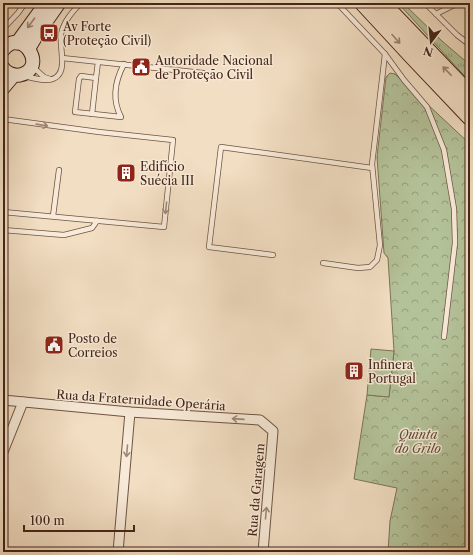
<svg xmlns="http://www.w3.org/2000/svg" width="473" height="555" font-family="'Libre Caslon Text',serif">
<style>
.grass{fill:url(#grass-tufts);stroke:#7c7458}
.forest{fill:url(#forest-crowns);stroke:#7c7458}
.garden{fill:#b4c299;stroke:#7c7458}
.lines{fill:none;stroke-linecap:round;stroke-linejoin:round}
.lane-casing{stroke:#705343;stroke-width:6}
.street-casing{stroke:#705343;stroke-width:11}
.secondary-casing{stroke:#452518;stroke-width:15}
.highway-casing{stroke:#452518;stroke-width:18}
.lane{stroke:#f7ead8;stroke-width:4.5}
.street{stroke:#f7ead8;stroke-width:9}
.secondary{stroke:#f7ead8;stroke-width:13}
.highway{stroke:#f2dec3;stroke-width:16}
.oneway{stroke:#9e8878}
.oneway2{stroke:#9c826e}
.labels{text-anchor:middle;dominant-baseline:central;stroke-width:3;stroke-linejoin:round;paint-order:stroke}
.poi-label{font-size:12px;fill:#452518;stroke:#f7ead8;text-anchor:start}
.street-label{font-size:12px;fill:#452518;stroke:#f7ead8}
.park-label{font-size:12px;font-style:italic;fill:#614c38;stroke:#f7ead8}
</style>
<defs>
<pattern id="grass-tufts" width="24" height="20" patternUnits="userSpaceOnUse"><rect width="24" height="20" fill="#b4c299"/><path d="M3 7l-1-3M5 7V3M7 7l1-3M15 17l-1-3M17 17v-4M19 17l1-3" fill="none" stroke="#949d7c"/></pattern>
<pattern id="forest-crowns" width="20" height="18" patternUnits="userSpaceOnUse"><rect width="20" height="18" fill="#b4c299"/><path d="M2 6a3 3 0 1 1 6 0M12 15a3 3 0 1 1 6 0" fill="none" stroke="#949d7c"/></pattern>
</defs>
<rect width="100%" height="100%" fill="#f2dec3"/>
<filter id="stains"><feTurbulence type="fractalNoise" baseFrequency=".005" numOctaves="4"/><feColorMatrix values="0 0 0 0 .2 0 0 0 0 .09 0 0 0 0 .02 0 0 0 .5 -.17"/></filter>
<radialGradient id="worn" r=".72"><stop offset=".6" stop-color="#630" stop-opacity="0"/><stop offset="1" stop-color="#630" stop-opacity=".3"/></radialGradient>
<!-- grass -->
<path class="grass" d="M398,3H403L442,41L470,65V82Z"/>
<!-- forest -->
<path class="forest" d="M390,73L395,74L470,144V552H388L390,521L397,488L354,479L367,395L389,397L394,351L388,258L384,253L377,157L386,77Z"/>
<!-- garden -->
<path class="garden" d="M371,349L394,351L389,397L367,395Z"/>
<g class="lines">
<defs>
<g id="lane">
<path d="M425,3L457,35L470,45"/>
<path d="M3,7L8,3"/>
<path d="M436,14L458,3"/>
<path d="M3,29L18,13L25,3"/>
<path d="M385,54L404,80L427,107L444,150L454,209L455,243L444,337"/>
<path d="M62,58L203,73"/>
<path d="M98,62L96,78L81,76L79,79L75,112L121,117C112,100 115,81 124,64"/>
<path d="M33,67L44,77L50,79"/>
<path d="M25,76C42,81 64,86 62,59C62,50 60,42 61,34C64,21 72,12 81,3"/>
<path d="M92,114L96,78"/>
<path d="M3,119L99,132L173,140L164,227L3,212"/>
<path d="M53,216L59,170"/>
<path d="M3,230L64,235L92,228L97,221"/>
<path d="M273,255L209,247L221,147L372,168"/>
<path d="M323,263L358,268L370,267L377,260L380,245L372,164L385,54L337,3"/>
</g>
<g id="street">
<path d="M3,400L130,412L260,420L273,431L263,552"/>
<path d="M3,452L23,402"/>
<path d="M118,552L130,412"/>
</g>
<g id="secondary">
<path d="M17,43L46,3"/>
<path d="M29,48L38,33L59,3"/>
<path d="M3,50C22,25 49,69 20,75C13,76 7,73 3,68"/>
<path d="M3,88L14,75"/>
</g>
<g id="highway">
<path d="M363,3L412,56L470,117"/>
<path d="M382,3L470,95"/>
</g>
</defs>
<!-- lane casing -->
<use href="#lane" class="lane-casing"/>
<!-- street casing -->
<use href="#street" class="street-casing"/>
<!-- secondary casing -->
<use href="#secondary" class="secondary-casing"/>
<!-- highway casing -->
<use href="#highway" class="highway-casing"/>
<!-- lane -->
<use href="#lane" class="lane"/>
<!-- street -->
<use href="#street" class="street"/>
<!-- secondary -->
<use href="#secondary" class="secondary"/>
<!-- highway -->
<use href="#highway" class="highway"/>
</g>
<!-- one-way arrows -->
<defs><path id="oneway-shaft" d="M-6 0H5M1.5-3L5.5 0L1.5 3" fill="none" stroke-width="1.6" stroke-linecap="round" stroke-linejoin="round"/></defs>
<g class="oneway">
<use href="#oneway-shaft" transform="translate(31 23) rotate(127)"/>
<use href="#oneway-shaft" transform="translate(42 125) rotate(8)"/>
<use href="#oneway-shaft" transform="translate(166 208) rotate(96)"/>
<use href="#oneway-shaft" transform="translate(238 419) rotate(-176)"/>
<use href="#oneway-shaft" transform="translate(127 451) rotate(95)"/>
<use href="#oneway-shaft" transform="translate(266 513) rotate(-85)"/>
</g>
<g class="oneway2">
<use href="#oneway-shaft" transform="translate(396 39) rotate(48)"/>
<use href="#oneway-shaft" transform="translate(447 71) rotate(-134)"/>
</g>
<!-- icons -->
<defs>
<symbol id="bus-square" viewBox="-11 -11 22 22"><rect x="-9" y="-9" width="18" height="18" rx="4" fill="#8f2418" stroke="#f7ead8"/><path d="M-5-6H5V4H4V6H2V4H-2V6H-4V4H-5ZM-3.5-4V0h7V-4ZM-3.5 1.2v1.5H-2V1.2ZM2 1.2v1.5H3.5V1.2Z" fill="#fff"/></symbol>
<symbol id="civic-square" viewBox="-11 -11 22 22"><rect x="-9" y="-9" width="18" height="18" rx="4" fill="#8f2418" stroke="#f7ead8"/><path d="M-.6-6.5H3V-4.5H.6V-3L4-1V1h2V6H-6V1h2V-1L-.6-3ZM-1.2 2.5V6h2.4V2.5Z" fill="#fff"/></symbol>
<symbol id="building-square" viewBox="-11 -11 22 22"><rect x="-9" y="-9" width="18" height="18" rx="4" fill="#8f2418" stroke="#f7ead8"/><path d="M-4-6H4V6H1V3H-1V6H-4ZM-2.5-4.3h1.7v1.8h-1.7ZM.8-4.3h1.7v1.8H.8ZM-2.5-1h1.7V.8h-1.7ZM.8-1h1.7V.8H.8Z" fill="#fff"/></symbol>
</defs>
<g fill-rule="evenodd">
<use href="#bus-square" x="38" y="22" width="22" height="22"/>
<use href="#civic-square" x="130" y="56" width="22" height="22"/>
<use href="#building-square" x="115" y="162" width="22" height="22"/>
<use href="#civic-square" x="43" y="334" width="22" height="22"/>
<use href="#building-square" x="343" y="360" width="22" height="22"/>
</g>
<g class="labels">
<!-- poi labels -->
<g class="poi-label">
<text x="63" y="26">Av Forte<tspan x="63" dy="14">(Proteção Civil)</tspan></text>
<text x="155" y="60">Autoridade Nacional<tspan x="155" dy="14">de Proteção Civil</tspan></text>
<text x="140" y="166">Edifício<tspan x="140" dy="14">Suécia III</tspan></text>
<text x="68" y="338">Posto de<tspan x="68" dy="14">Correios</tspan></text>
<text x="368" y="364">Infinera<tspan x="368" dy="14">Portugal</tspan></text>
</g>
<!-- street labels -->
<g class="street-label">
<text transform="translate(141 400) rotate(4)">Rua da Fraternidade Operária</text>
<text transform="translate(256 490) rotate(-85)">Rua da Garagem</text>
</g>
<!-- park labels -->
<g class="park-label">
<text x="418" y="434">Quinta<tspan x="418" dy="14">do Grilo</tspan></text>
</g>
</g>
<!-- margin -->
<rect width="473" height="555" fill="none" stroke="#f2dec3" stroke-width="16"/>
<rect x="4" y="4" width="465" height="547" fill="none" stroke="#452518" stroke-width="2"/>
<rect x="8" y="8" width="457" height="539" fill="none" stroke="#452518"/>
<!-- north arrow -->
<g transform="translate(431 42) rotate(196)" stroke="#f7ead8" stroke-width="3" paint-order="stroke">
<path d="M0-3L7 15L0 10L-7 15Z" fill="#452518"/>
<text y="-6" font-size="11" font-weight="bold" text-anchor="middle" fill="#452518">N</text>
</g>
<!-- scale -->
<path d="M24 525v6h110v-6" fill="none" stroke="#452518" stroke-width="2"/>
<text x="30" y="525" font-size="12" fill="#452518" stroke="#f7ead8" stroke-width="3" paint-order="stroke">100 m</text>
<rect width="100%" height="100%" filter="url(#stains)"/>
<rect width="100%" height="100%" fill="url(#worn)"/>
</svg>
